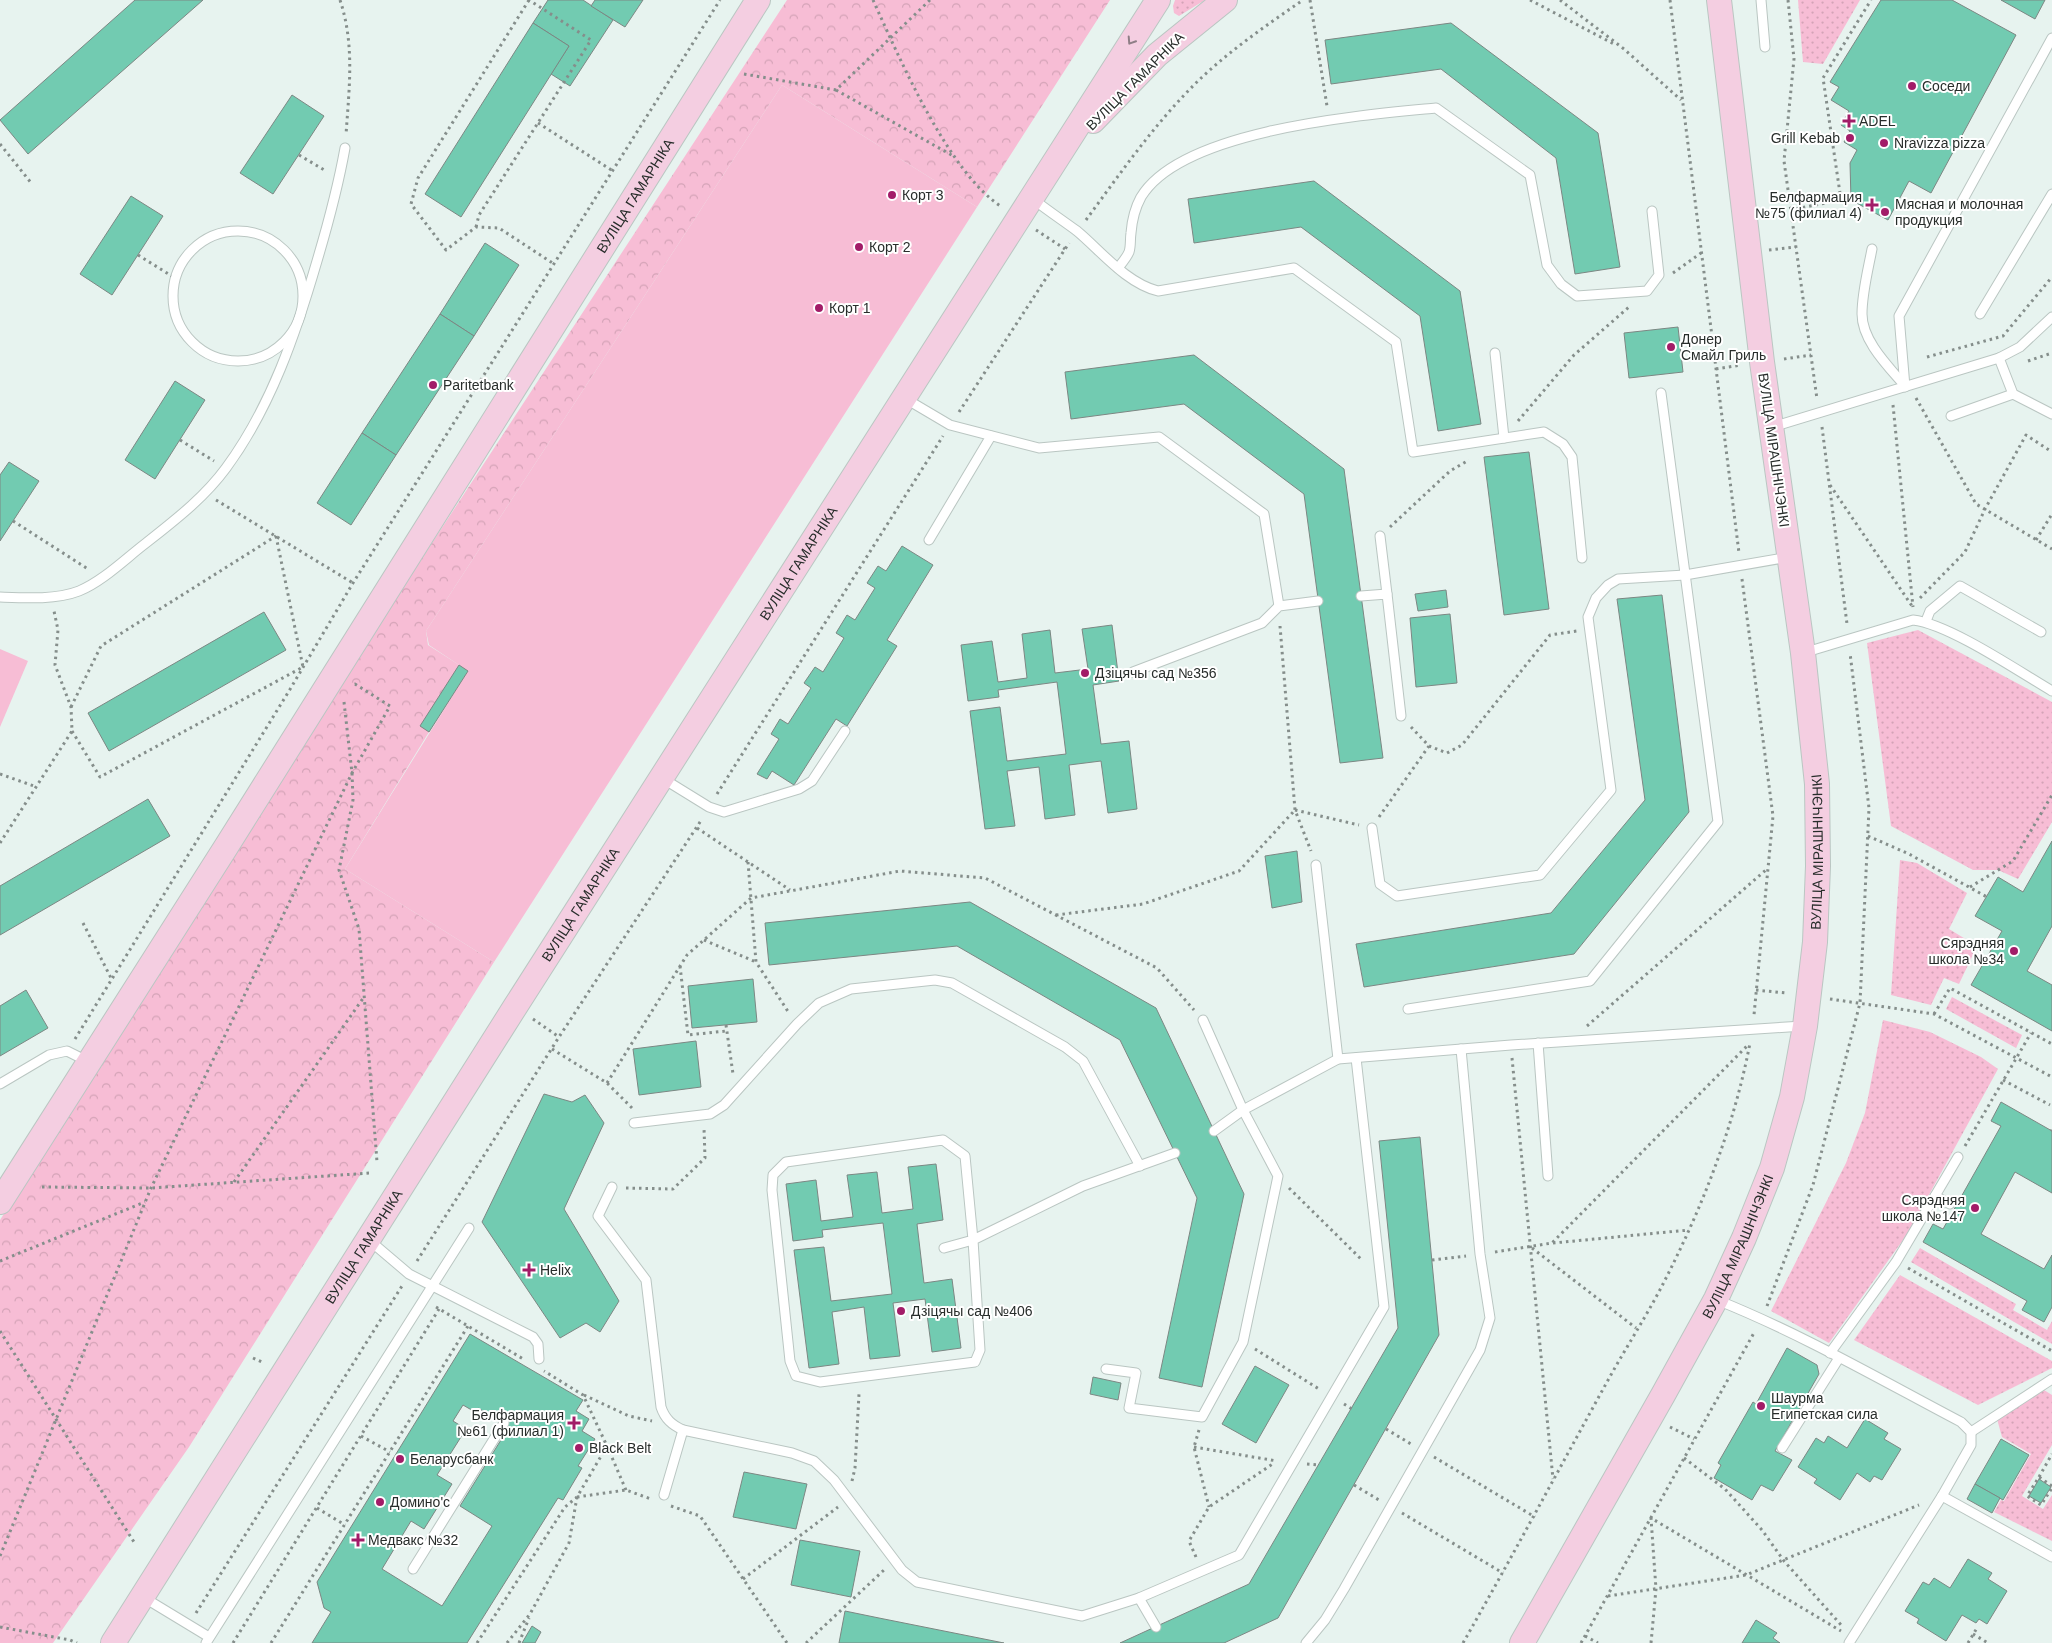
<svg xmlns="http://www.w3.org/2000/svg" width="2052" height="1643" font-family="Arial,sans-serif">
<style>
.grass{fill:url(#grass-dots)}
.park{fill:url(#park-crowns)}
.pitch{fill:#f7bdd5}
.building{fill:#72cbb1;stroke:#7c8783;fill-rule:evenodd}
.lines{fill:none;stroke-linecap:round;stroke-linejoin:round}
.lane-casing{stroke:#bac6c2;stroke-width:11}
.secondary-casing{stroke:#bac6c2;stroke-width:26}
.path{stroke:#858e8b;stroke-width:3;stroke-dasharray:2.5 4;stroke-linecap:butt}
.lane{stroke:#fff;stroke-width:9}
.secondary{stroke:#f4cee1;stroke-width:24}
.oneway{stroke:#8e7e86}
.poi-dot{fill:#a21c68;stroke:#fff;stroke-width:2}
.labels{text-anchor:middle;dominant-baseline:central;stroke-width:4;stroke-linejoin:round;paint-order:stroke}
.street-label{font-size:14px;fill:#282d2b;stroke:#fff}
.poi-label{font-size:14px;fill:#282d2b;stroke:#fff;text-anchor:start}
</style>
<defs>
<pattern id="grass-dots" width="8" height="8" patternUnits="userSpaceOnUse" patternTransform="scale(1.25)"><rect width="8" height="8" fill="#f7bdd5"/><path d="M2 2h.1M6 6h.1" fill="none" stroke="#d4a3b7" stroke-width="1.8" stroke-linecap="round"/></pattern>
<pattern id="park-crowns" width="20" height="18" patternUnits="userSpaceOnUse" patternTransform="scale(1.25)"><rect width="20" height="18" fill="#f7bdd5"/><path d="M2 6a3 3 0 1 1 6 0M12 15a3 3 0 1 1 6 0" fill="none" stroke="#d4a3b7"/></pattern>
</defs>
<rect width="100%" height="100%" fill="#e7f3ef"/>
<!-- grass -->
<g class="grass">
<path d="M1175,0H1205L1179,16L1174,13L1173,6Z"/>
<path d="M1798,0H1860L1823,64L1803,62Z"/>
<path d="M1918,630L2052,702V822L2018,879L1998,870H1973L1891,826L1867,643Z"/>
<path d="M1900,860L1917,863L1967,893L1949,929L1977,946L1959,984L1944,978L1931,1005L1891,995Z"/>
<path d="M1952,997L2022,1035L2016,1048L1946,1009Z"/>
<path d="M1883,1020L1930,1032L1981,1057L1998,1069L1908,1233L1829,1343L1771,1311L1846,1163L1865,1113Z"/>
<path d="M1920,1248L2016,1304L2013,1310L2047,1330L2052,1321V1344L1911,1262Z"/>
<path d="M1900,1275L2052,1361V1368L1978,1405L1854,1340Z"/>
<path d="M2044,1390L2052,1395V1445L2022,1496L2043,1509L2052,1495V1541L1994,1512L2001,1500L2004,1501L2031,1454L2002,1437L1997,1419Z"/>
</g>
<!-- park -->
<path class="park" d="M787,0H1110L977,207L782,85L426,631L428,645L467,670L345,869L494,962L189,1447L53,1643H0V1220L277,780Z"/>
<!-- pitch -->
<g class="pitch">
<path d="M782,85L977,207L494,962L345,869L468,671L429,645L426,631Z"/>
<path d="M0,649L28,661L0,727Z"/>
</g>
<!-- building -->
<g class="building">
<path d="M135,0H203L28,154L0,120Z"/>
<path d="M548,0H583L613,20L570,86L551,74L569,46L533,23Z"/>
<path d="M595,0H643L625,27L591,6Z"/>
<path d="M1881,0H1952L2016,35L1931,193L1909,181L1888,220L1851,200L1850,163L1857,150L1844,142L1850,131L1841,125L1849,111L1831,100L1839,87L1830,82Z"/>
<path d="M2001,0H2045L2035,19Z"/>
<path d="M533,23L569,46L461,217L425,194Z"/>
<path d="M1451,23L1598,133L1620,267L1575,274L1556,158L1441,69L1331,84L1325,40Z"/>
<path d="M292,95L324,116L273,194L240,173Z"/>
<path d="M1314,181L1460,291L1481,424L1438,431L1420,316L1301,227L1194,243L1188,199Z"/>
<path d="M131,196L163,216L112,295L80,274Z"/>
<path d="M485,243L519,265L474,336L440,314Z"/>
<path d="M440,314L474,336L396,455L362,433Z"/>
<path d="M1678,327L1683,372L1629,378L1624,333Z"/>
<path d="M1194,355L1344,469L1383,758L1340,763L1304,494L1184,404L1071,419L1065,372Z"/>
<path d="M175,381L205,400L155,479L125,460Z"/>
<path d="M362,433L396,455L351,525L317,503Z"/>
<path d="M1529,452L1549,609L1504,615L1484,457Z"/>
<path d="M9,462L39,481L0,541V475Z"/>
<path d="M902,546L933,565L887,640L897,646L847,726L836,719L794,785L772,771L767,779L757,774L779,739L771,734L780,719L788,724L811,688L804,683L815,667L823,672L844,638L836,633L847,615L855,620L875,588L867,583L878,566L886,571Z"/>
<path d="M1446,590L1448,607L1418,611L1415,594Z"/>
<path d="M1662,595L1689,812L1574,954L1364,987L1356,944L1551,913L1645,800L1617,599Z"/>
<path d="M264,612L286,650L109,751L88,713Z"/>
<path d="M1450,614L1457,683L1416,687L1410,618Z"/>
<path d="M1112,625L1119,681L1093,685L1101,744L1129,741L1137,809L1108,813L1101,761L1069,765L1075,815L1045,819L1039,767L1007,771L1015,826L985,829L970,711L1000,707L1007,761L1066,754L1057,682L998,690L999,697L968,701L961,645L992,641L998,682L1027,678L1022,634L1050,630L1055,673L1088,669L1082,629Z"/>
<path d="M459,665L468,671L429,732L420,726Z"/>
<path d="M148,799L170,836L0,935V886Z"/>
<path d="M2052,841V926L2027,971L2052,985V1031L1971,985L2002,931L1975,916L1998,877L2023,892Z"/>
<path d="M1297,851L1302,902L1272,908L1265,856Z"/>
<path d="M970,902L1156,1008L1244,1194L1202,1387L1159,1378L1197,1198L1120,1040L957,946L769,965L765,923Z"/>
<path d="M753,979L757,1022L692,1028L688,986Z"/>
<path d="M26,990L48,1028L0,1056V1006Z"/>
<path d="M696,1041L701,1087L639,1095L633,1049Z"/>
<path d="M544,1094L572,1102L585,1095L604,1123L564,1209L619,1301L600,1332L586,1323L560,1338L482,1222Z"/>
<path d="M2001,1102L2052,1131V1193L2015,1172L1981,1234L2044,1269L2052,1255V1307L2044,1322L2022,1310L2027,1301L1923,1242L1933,1224L1943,1229L2001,1126L1991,1121Z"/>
<path d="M1420,1137L1439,1335L1278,1618L1224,1643H1120L1249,1584L1398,1328L1379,1141Z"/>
<path d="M936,1164L943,1220L917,1224L924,1283L952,1279L961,1348L932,1352L925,1299L893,1303L900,1356L870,1359L864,1307L832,1312L839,1364L809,1368L794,1250L824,1247L831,1301L892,1294L883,1223L822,1230L823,1237L793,1241L786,1184L816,1180L821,1221L853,1217L847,1175L877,1172L882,1213L913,1209L908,1167Z"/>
<path d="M470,1334L583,1400L576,1411L589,1419L582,1431L595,1439L578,1466L582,1468L563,1500L558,1498L467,1643H312L331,1612L324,1608L317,1582ZM463,1405L475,1412L478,1408L509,1427L460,1506L492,1526L442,1606L382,1569L411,1521L424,1529L452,1484L437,1475L466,1429L453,1421Z"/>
<path d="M1787,1348L1817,1365L1819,1374L1775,1451L1792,1460L1773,1491L1761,1485L1752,1500L1714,1478L1721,1465L1718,1463L1753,1402L1756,1404Z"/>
<path d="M1255,1366L1289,1385L1256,1443L1222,1424Z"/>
<path d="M1093,1377L1121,1383L1118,1400L1090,1394Z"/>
<path d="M1865,1419L1888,1433L1884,1439L1901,1449L1882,1480L1874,1476L1870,1482L1857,1473L1840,1500L1814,1483L1817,1479L1798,1467L1816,1438L1824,1443L1828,1436L1847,1448Z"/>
<path d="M2001,1439L2029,1455L2003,1500L1975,1484Z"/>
<path d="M744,1472L807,1484L796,1529L733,1517Z"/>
<path d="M2039,1479L2051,1487L2041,1503L2029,1496Z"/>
<path d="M1975,1484L2000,1498L1992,1513L1967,1499Z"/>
<path d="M800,1540L860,1551L851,1597L791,1585Z"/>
<path d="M1968,1559L1992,1573L1988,1579L2007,1591L1987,1624L1979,1619L1976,1623L1962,1615L1946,1641L1917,1623L1919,1619L1905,1611L1923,1582L1929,1585L1934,1578L1950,1588Z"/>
<path d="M845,1611L879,1618L1004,1643H839Z"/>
<path d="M1756,1620L1777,1633L1773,1638L1780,1643H1742Z"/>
<path d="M532,1626L541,1632L535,1643H522Z"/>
</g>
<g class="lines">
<defs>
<g id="lane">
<path d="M1761,0L1765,47"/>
<path d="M1033,199C1047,210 1062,220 1077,231C1101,251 1126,283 1158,291L1294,268L1396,342L1413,452L1544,432L1563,444L1572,457L1582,558"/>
<circle cx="238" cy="296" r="65"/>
<path d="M1872,249C1868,270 1862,293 1862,314C1862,341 1889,367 1905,386"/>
<path d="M1118,268C1122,263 1127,257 1129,252C1131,246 1130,239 1131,233C1132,220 1135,208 1141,197C1182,129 1364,115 1436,108L1530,175L1547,265L1561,284L1577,296L1647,291L1659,275L1652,211"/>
<path d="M1980,314L2052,194"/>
<path d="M1495,353L1504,438"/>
<path d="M1999,358L2013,394L2052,414"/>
<path d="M1905,387L1899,316L2052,38"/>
<path d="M906,399L950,425L1039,448L1159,437L1264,514L1279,606"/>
<path d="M1951,416L2013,394"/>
<path d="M1772,427L1999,358L2020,347L2052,317"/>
<path d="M1380,536L1387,594"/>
<path d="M929,540L991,436"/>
<path d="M1361,596L1387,594L1401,716"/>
<path d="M0,597C24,598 56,600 79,591C103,581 125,559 146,543C175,520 204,498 226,468C271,407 296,333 317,261C328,224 338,187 345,148"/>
<path d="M1926,621L1930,611L1960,586L2041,632"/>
<path d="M1803,653L1913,620C1949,624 2018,671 2052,691"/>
<path d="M1133,672L1262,623L1279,606L1318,601"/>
<path d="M662,778L709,807L724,812L799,789L812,781L845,731"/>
<path d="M1372,828L1380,884L1397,896L1540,875L1611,790L1588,617L1596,598L1608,585L1618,579L1685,575L1789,557"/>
<path d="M1316,865L1338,1059"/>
<path d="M1408,1009L1590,981L1718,822L1661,393"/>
<path d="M1538,1043L1548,1176"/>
<path d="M0,1084L49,1055L67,1051L89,1062"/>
<path d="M634,1123L710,1114L724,1105L797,1024L819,1003L851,989L935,980L952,983L1065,1047L1083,1061L1140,1166"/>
<path d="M1214,1131L1243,1110L1338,1059L1511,1045L1803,1026"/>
<path d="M612,1187L598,1216L646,1280L661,1407C665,1419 672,1425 683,1430"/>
<path d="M1935,1196L1950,1204"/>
<path d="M369,1240L409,1274L533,1337L538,1344L539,1359"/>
<path d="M944,1248L973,1240L965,1156L943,1140L786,1162L773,1175L772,1190L790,1361L796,1376L820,1382L975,1362L980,1350L973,1240L1083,1186L1175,1153"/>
<path d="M1717,1300C1802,1334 1881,1380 1961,1422L1971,1432V1445L1942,1496L1849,1643"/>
<path d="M1830,1353L1896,1262L1958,1157"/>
<path d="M1106,1369L1136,1373L1129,1408L1202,1417L1243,1342L1278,1176L1243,1110L1203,1020"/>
<path d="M1971,1432L2052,1379"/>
<path d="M1782,1448L1839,1358"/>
<path d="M664,1495L683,1430L792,1453L814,1461L834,1480L902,1570L917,1582L1082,1616L1139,1598L1239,1555L1384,1307L1356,1058"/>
<path d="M1942,1496L2052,1557"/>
<path d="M413,1569L504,1423"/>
<path d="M143,1597L209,1637"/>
<path d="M1139,1598L1156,1627"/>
<path d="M206,1643L469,1228"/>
<path d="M1306,1643L1325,1620L1344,1589L1480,1350L1490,1318L1480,1254L1461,1049"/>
</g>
<g id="secondary">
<path d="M1093,121L1157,55L1225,0"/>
<path id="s1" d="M0,1202L226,847L758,0"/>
<path id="s2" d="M113,1643L515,1007L1158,0"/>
<path id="s3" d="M1522,1643L1663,1395L1716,1299L1744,1238L1772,1168L1792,1097L1805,1026L1815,942L1818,866L1817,784L1803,653L1762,362L1719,0"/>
</g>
</defs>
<!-- lane casing -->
<use href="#lane" class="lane-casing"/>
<!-- secondary casing -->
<use href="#secondary" class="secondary-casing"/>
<!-- path -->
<g class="path">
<path d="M340,0C355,45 349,89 346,135"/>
<path d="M529,0L418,178L411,204L446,250L476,227L499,228L554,264"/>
<path d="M873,0C899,57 949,174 1002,207"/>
<path d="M1310,0L1327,106"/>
<path d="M1530,0L1614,44"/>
<path d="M1560,0L1624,49L1681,100"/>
<path d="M1670,0L1739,553"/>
<path d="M1788,0L1794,59L1784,161L1817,399"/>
<path d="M744,74L836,90L930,0"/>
<path d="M836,90L955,157"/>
<path d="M538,123L613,171"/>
<path d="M0,144L32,184"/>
<path d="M299,155L326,171"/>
<path d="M1790,210L1841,200L1823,78L1871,0"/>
<path d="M1086,220C1119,175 1151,129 1190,89C1223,55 1264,27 1303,0"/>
<path d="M476,227L479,215L591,40L529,0"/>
<path d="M1036,230L1065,249"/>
<path d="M1769,250L1796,247"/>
<path d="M138,255L175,278"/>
<path d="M1673,273L1701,253"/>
<path d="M1927,357L2003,336L2052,277"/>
<path d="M1784,359L1811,355"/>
<path d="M2028,361L2052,353"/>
<path d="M1716,369L1741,365"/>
<path d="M1916,398L1976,504L2052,549"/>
<path d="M1893,405L1913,607"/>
<path d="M959,412L1069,243"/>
<path d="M1518,421L1574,355L1629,307"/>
<path d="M1822,427L1847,624"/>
<path d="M180,440L214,461"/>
<path d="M1830,485L1912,606"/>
<path d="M216,500L353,583"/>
<path d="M13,521L88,569"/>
<path d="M1390,527L1450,471L1469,460"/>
<path d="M276,536L303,667"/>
<path d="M2036,540L2052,514"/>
<path d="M1742,579L1773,816L1754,1015"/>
<path d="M1920,598L1965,552L1985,509L2026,435L2052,452"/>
<path d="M1280,626L1295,810L1311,851"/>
<path d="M344,702L352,773L353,800L339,870L359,929L377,1162"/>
<path d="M71,707L101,646L276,536"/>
<path d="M1411,727L1429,746L1447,753L1462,745L1550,635L1577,631"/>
<path d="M72,731L100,777L303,667"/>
<path d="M0,774L34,786"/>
<path d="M717,794L943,436"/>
<path d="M1295,810L1359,825"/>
<path d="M1379,817L1429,746"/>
<path d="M697,828L790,890"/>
<path d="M1868,836L1909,854L1987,897"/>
<path d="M0,843L72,731L71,707L55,665L58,630L54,611"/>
<path d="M748,862L756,962L789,1013"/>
<path d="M1970,887L2013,861L2052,795"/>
<path d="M1056,915L1143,904L1239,871L1295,810"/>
<path d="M83,923L111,978"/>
<path d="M704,940L756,962"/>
<path d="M680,966L688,1035L726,1031"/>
<path d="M1756,990L1786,993"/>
<path d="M1830,999L1934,1014L2052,1077"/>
<path d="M1934,1014L1950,988L2052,1044"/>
<path d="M533,1019L559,1037"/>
<path d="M726,1025L733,1074"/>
<path d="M1587,1026L1767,869"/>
<path d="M75,1039L289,691L353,583L720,0"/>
<path d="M552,1049L607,1083L633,1109"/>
<path d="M1512,1058L1553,1479"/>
<path d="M2003,1080L2050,1105"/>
<path d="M607,1083L687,955L751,898L900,871L985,878L1157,968L1194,1010"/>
<path d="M2051,1131L2052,1130"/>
<path d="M1965,1146L2031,1033"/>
<path d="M234,1182L364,997"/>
<path d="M42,1187L151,1188L370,1173"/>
<path d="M626,1188L673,1189L705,1158L704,1128"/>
<path d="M1289,1188L1363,1261"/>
<path d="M1553,1243L1689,1230"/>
<path d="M1532,1248L1636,1328"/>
<path d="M1495,1252L1552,1243L1749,1044"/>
<path d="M1432,1260L1466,1256"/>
<path d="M0,1261L145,1202"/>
<path d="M417,1261L559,1037L702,819"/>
<path d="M1908,1268L2052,1351"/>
<path d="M1767,1306L1813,1185L1860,1003L1869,808L1850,653"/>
<path d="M436,1307L525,1360"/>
<path d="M0,1331L134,1542"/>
<path d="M1255,1349L1319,1389"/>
<path d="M253,1358L264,1363"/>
<path d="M584,1395L629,1416L652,1421"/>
<path d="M1344,1404L1352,1409"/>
<path d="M1670,1427L1694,1439"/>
<path d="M1386,1429L1411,1444"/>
<path d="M1199,1430L1194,1447L1209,1507"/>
<path d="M361,1436L390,1452"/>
<path d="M607,1446L626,1490"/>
<path d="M1194,1447L1277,1461"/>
<path d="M1434,1457L1535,1517"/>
<path d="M1684,1458L1725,1489L1762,1530L1784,1561L1842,1626"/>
<path d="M1307,1464L1319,1465"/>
<path d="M2039,1477L2052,1454"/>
<path d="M852,1481L855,1468L859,1394"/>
<path d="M1354,1485L1379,1500"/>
<path d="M2052,1486L2039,1477L2027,1496L2041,1505L2052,1488"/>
<path d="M577,1497L626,1490L651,1499"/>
<path d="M671,1506L700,1516L787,1643"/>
<path d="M317,1508L345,1525"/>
<path d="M1402,1513L1503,1573"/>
<path d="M0,1556L151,1188L352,773L390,706L355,684L353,685"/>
<path d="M1196,1557L1189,1541L1209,1507L1274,1463"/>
<path d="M743,1579L838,1507"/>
<path d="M1608,1596L1746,1575L1919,1505"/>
<path d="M196,1613L402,1286"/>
<path d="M0,1627L70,1640L77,1643"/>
<path d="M1973,1634L1988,1643"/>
<path d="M1585,1636L1598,1643"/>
<path d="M233,1643L439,1309"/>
<path d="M271,1643L468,1326"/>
<path d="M477,1643L556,1521L565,1507L577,1497L607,1446L583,1395L544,1371"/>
<path d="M507,1643L530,1614L569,1543L577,1497"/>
<path d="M519,1643L529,1618"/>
<path d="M806,1643L884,1570"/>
<path d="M1463,1643C1512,1557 1559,1469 1607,1382C1625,1349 1646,1317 1663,1284C1702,1208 1734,1127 1750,1043"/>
<path d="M1581,1643L1755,1331"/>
<path d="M1651,1643L1656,1589L1651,1518L1841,1631"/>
<path d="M1968,1643L1977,1628"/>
</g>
<!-- lane -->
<use href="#lane" class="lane"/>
<!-- secondary -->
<use href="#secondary" class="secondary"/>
</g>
<!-- one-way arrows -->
<defs><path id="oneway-chevron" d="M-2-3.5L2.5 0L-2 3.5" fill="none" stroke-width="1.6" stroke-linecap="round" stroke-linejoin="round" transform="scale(1.25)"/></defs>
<use class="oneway" href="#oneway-chevron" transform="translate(1131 41) rotate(123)"/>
<!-- markers -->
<g class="poi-dot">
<circle cx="1912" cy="86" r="5"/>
<path d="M1846.5 113.5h5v5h5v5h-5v5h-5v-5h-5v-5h5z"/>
<circle cx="1850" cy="138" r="5"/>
<circle cx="1884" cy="143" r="5"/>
<circle cx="892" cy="195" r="5"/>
<path d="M1869.5 197.5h5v5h5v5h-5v5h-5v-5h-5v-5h5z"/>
<circle cx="1885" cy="212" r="5"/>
<circle cx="859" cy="247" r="5"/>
<circle cx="819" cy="308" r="5"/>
<circle cx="1671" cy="347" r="5"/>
<circle cx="433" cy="385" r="5"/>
<circle cx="1085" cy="673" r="5"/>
<circle cx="2014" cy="951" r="5"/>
<circle cx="1975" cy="1208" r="5"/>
<path d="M526.5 1262.5h5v5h5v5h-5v5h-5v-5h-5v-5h5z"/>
<circle cx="901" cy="1311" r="5"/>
<circle cx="1761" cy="1406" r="5"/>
<path d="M571.5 1415.5h5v5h5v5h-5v5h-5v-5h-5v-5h5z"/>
<circle cx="579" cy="1448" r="5"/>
<circle cx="400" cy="1459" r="5"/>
<circle cx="380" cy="1502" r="5"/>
<path d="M355.5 1532.5h5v5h5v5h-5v5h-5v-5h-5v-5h5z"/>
</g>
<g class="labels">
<!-- street labels -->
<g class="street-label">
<text transform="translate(1135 81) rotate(-45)">ВУЛІЦА ГАМАРНІКА</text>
<text stroke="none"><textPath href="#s1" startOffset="1190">ВУЛІЦА ГАМАРНІКА</textPath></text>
<text transform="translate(1774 450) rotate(82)">ВУЛІЦА МІРАШНІЧЭНКІ</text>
<text stroke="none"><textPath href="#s2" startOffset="1279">ВУЛІЦА ГАМАРНІКА</textPath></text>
<text stroke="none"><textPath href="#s3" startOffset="858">ВУЛІЦА МІРАШНІЧЭНКІ</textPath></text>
<text stroke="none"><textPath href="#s2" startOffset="874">ВУЛІЦА ГАМАРНІКА</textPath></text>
<text stroke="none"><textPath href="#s3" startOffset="452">ВУЛІЦА МІРАШНІЧЭНКІ</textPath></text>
<text stroke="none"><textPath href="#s2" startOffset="469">ВУЛІЦА ГАМАРНІКА</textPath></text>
</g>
<!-- poi labels -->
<g class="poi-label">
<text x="1922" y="86">Соседи</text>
<text x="1859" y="121">ADEL</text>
<text x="1840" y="138" text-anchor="end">Grill Kebab</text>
<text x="1894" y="143">Nravizza pizza</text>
<text x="902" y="195">Корт 3</text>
<text x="1862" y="197" text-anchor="end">Белфармация<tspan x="1862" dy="16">№75 (филиал 4)</tspan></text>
<text x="1895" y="204">Мясная и молочная<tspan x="1895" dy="16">продукция</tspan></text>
<text x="869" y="247">Корт 2</text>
<text x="829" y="308">Корт 1</text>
<text x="1681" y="339">Донер<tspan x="1681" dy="16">Смайл Гриль</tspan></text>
<text x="443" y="385">Paritetbank</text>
<text x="1095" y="673">Дзіцячы сад №356</text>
<text x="2004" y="943" text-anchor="end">Сярэдняя<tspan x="2004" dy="16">школа №34</tspan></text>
<text x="1965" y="1200" text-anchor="end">Сярэдняя<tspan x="1965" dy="16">школа №147</tspan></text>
<text x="540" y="1270">Helix</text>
<text x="911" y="1311">Дзіцячы сад №406</text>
<text x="1771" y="1398">Шаурма<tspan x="1771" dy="16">Египетская сила</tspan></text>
<text x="564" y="1415" text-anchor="end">Белфармация<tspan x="564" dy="16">№61 (филиал 1)</tspan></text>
<text x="589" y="1448">Black Belt</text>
<text x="410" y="1459">Беларусбанк</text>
<text x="390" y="1502">Домино'c</text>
<text x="368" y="1540">Медвакс №32</text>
</g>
</g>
</svg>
